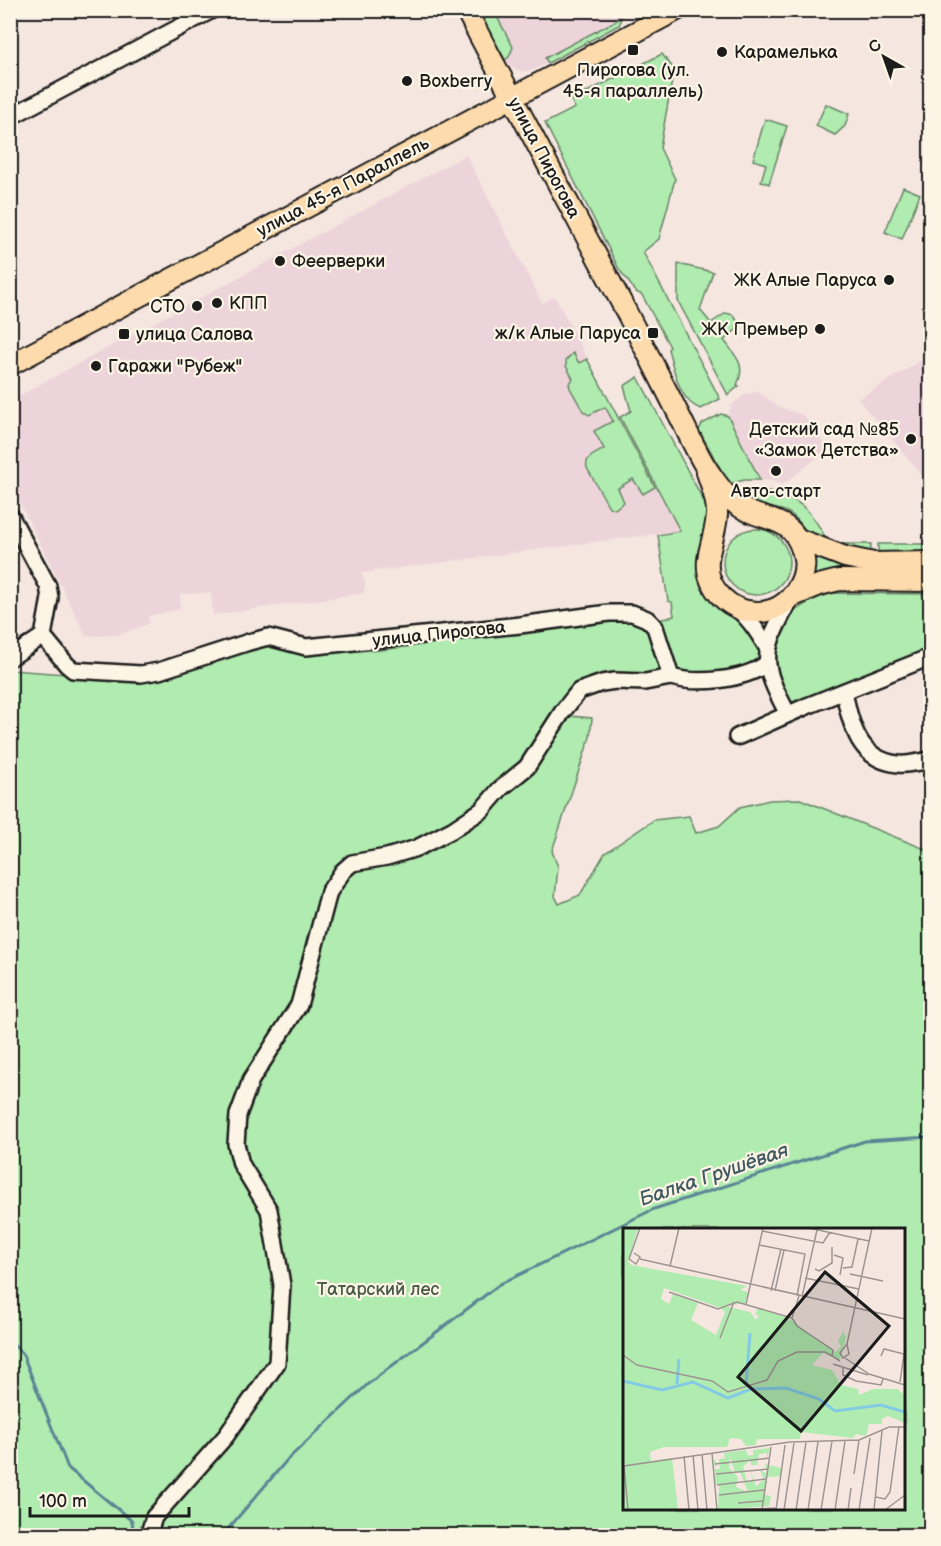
<svg xmlns="http://www.w3.org/2000/svg" width="941" height="1546" font-family="'Balsamiq Sans',sans-serif">
<style>
.built{fill:#edd4da}
.green{fill:#b0ebb0;stroke:#668466;stroke-width:1.5;fill-rule:evenodd}
.lines{fill:none;stroke-linecap:round;stroke-linejoin:round}
.stream{stroke:#5a8494;stroke-width:3}
.minor-casing{stroke:#1c1c1c;stroke-width:20}
.major-casing{stroke:#1c1c1c;stroke-width:24}
.minor{stroke:#fcf5e5;stroke-width:15}
.major{stroke:#fedbac;stroke-width:20}
.poi-dot{fill:#1c1c1c;stroke:#fcf5e5;stroke-width:2}
.labels{text-anchor:middle;dominant-baseline:central;stroke-width:4.5;stroke-linejoin:round;paint-order:stroke}
.poi-label{font-size:18px;fill:#1c1c1c;stroke:#fcf5e5;text-anchor:start}
.street-label{font-size:18px;fill:#1c1c1c;stroke:#fcf5e5}
.park-label{font-size:18px;fill:#485a48;stroke:#fcf5e5}
.water-label{font-size:20px;font-style:italic;fill:#405962;stroke:#fcf5e5}
.inset-river{fill:none;stroke:#83cae4;stroke-width:3}
.inset-road{fill:none;stroke:#9e9592;stroke-width:1.5}
.view{fill:#1c1c1c;fill-opacity:0.15;stroke:#1c1c1c;stroke-width:3}
.inset-edge{fill:none;stroke:#1c1c1c;stroke-width:3}
</style>
<rect width="100%" height="100%" fill="#f5e6e0"/>
<filter id="ink" filterUnits="userSpaceOnUse"><feTurbulence type="fractalNoise" baseFrequency=".0167" numOctaves="2"/><feDisplacementMap in="SourceGraphic" scale="12" xChannelSelector="R" yChannelSelector="G"/><feConvolveMatrix kernelMatrix="1 2 1 2 8 2 1 2 1" color-interpolation-filters="sRGB"/></filter>
<g filter="url(#ink)">
<!-- built -->
<g class="built">
<path d="M621,10V21L619,25L542,66L531,71H522L515,69L505,60L478,11Z"/>
<path d="M466,155L542,303L555,297L679,531L361,573L365,582L364,593L213,615L211,593L180,594V609L148,616L150,623L119,635L86,636L11,485V400Z"/>
<path d="M930,355V480H926L858,399Z"/>
<path d="M758,392L779,407L803,415L828,449L781,486L777,481L760,480L728,416L731,406L745,394Z"/>
</g>
<!-- green -->
<g class="green">
<path d="M481,11H494L513,47L509,57L505,60L482,19Z"/>
<path d="M621,18V21L619,25L548,63L545,58Z"/>
<path d="M662,54L674,69L660,148L675,179L659,239L643,252L720,399L701,409C679,402 674,369 668,349L670,347L642,295L636,292L619,269L545,123L575,108L571,100Z"/>
<path d="M826,104L849,114L845,126L835,135L816,126Z"/>
<path d="M765,119L787,126L769,184L761,181L766,164L753,160Z"/>
<path d="M903,187L920,194L902,239L885,232Z"/>
<path d="M678,264L713,272L700,310L711,323L726,313L733,315L738,322L736,330L724,340C735,356 747,364 737,385L739,386L728,395L678,301Z"/>
<path d="M573,353L579,363L587,359L655,487L643,494L633,479L618,488L624,502L615,509L609,507L587,468C584,457 596,454 604,449L594,431L613,421L605,407L589,415L583,411L570,388L569,384L573,379L566,366V360Z"/>
<path d="M638,377L708,509L709,523L698,550L697,575L710,601L720,610L747,625L762,647L760,663L743,674H675L659,620L674,616L672,602L668,601L658,535L680,531L620,417L631,411L624,386Z"/>
<path d="M721,414L728,416L760,480H744L729,484L699,430L702,424Z"/>
<path d="M746,488C795,496 805,499 829,544H871L870,556C855,555 824,550 812,539C804,531 799,517 787,512C768,504 745,509 732,491Z"/>
<circle cx="756" cy="562" r="33"/>
<path d="M878,544H930V556L878,557Z"/>
<path d="M814,554L886,570L812,580Z"/>
<path d="M833,593L930,594V649L801,704L787,701C783,691 776,680 774,670C764,625 796,604 833,593Z"/>
<path d="M612,621C635,621 646,623 654,646C658,656 661,664 661,675L594,677L581,683L558,715L592,718L590,737L552,851L558,867L555,896L559,904L580,895L605,853L654,820L689,816L696,833L719,826L740,807L770,800L800,799L930,851V1535L11,1536V670L147,680L253,647L274,645L371,646L373,651ZM624,1230H904V1508H624Z"/>
</g>
<g class="lines">
<!-- stream -->
<g class="stream">
<path d="M10,1340L23,1355L68,1468L132,1521L134,1536"/>
<path d="M222,1536L287,1460L368,1384L500,1284L654,1209L865,1141L930,1137"/>
</g>
<defs>
<g id="minor">
<path d="M10,117L212,10"/>
<path d="M10,515L48,586L50,598L43,636L10,658"/>
<path d="M736,608C750,619 759,634 768,649"/>
<path d="M43,636L67,665L73,670L141,674L159,671L249,642L268,637L306,647L520,625L609,613H632L647,619L655,627L671,677C698,685 744,680 766,664"/>
<path d="M844,692C851,724 858,760 898,764C908,765 920,762 930,760"/>
<path d="M788,714C759,661 762,652 790,600"/>
<path d="M737,737L807,706L930,657"/>
<path d="M148,1536L154,1517L226,1436L277,1363L282,1285L279,1267L269,1210L241,1164L236,1144L238,1115L251,1080L299,1005L329,892L343,871L352,863L387,857L417,848L452,830L482,810L500,789L527,767L563,711L579,691L602,683L615,681L645,682L671,677"/>
</g>
<g id="major">
<path d="M466,10C519,112 574,213 628,315C645,349 663,383 680,417C688,433 696,451 705,466C714,480 725,496 737,505C762,523 791,514 802,550C812,578 789,611 759,612C731,613 705,589 708,560C710,545 716,530 717,515C718,500 709,480 705,466"/>
<path d="M10,365L677,10"/>
<path d="M798,539L845,557L874,563L930,562"/>
<path d="M791,597L819,585L839,580L930,581"/>
</g>
</defs>
<!-- minor casing -->
<use href="#minor" class="minor-casing"/>
<!-- major casing -->
<use href="#major" class="major-casing"/>
<!-- minor -->
<use href="#minor" class="minor"/>
<!-- major -->
<use href="#major" class="major"/>
</g>
</g>
<!-- markers -->
<g class="poi-dot">
<rect x="627" y="44" width="12" height="12" rx="3"/>
<circle cx="722" cy="52" r="6"/>
<circle cx="407" cy="81" r="6"/>
<circle cx="280" cy="261" r="6"/>
<circle cx="889" cy="280" r="6"/>
<circle cx="217" cy="303" r="6"/>
<circle cx="197" cy="306" r="6"/>
<circle cx="820" cy="329" r="6"/>
<rect x="647" y="327" width="12" height="12" rx="3"/>
<rect x="118" y="328" width="12" height="12" rx="3"/>
<circle cx="96" cy="366" r="6"/>
<circle cx="911" cy="439" r="6"/>
<circle cx="776" cy="471" r="6"/>
</g>
<g class="labels">
<!-- poi labels -->
<g class="poi-label">
<text x="734" y="52">Карамелька</text>
<text x="633" y="70" text-anchor="middle">Пирогова (ул.<tspan x="633" dy="21">45-я параллель)</tspan></text>
<text x="419" y="81">Boxberry</text>
<text x="292" y="261">Феерверки</text>
<text x="877" y="280" text-anchor="end">ЖК Алые Паруса</text>
<text x="229" y="303">КПП</text>
<text x="185" y="306" text-anchor="end">СТО</text>
<text x="808" y="329" text-anchor="end">ЖК Премьер</text>
<text x="641" y="333" text-anchor="end">ж/к Алые Паруса</text>
<text x="136" y="334">улица Салова</text>
<text x="108" y="366">Гаражи "Рубеж"</text>
<text x="899" y="429" text-anchor="end">Детский сад №85<tspan x="899" dy="21">«Замок Детства»</tspan></text>
<text x="776" y="491" text-anchor="middle">Авто-старт</text>
</g>
<!-- street labels -->
<g class="street-label">
<text transform="translate(544 158) rotate(62)">улица Пирогова</text>
<text transform="translate(343 187) rotate(-28)">улица 45-я Параллель</text>
<text transform="translate(439 634) rotate(-6)">улица Пирогова</text>
</g>
<!-- park labels -->
<g class="park-label">
<text x="378" y="1289">Татарский лес</text>
</g>
<!-- water labels -->
<g class="water-label">
<text transform="translate(714 1175) rotate(-19)">Балка Грушёвая</text>
</g>
</g>
<!-- overview -->
<g transform="translate(623 1228)">
<rect width="282" height="282" fill="#f5e6e0"/>
<path d="M0,0H15L5,33L8,37L124,58L117,62L125,64L122,75L101,78L127,84L133,92L136,88L132,86L135,80L165,90L212,124L218,119L215,113L221,101V108L224,106L217,132L200,125L189,137L209,142L218,157L235,161L236,167L250,161H274L282,167V195L265,188L259,191V196H246L243,208L233,206L230,210L178,204L177,211H134L133,217L123,218L118,211L107,210L104,219H41L27,224L28,233L49,230L55,282H0ZM41,60L98,80L102,84L93,107L68,92L75,75L50,66L46,76L38,71ZM147,220L144,230V225L136,226L134,237H128L127,232L120,239L124,254L130,253L128,243L133,258L141,252L137,242L145,246L142,236L158,240V248L144,249L142,267L148,268L146,278L95,282L96,256H92L91,231L94,235L91,241H97L96,231L102,230L101,225L123,222L125,228L130,227V222ZM107,229L112,244H117L125,264L113,259L115,249L106,240Z" fill="#b0ebb0" fill-rule="evenodd"/>
<path class="inset-river" d="M0,153L39,162L70,154L105,170L128,161L163,160L196,171L212,183L258,177L282,184M54,156L56,131M123,157L127,105"/>
<path class="inset-road" d="M186,0L246,13M139,3L200,15L207,4M136,17L182,26L174,68M11,25L17,29L13,36L6,31L17,0M211,27L220,30L217,47M17,31L282,91M47,38L56,0M220,40L229,39L235,11M192,41L196,43L209,35V19M227,46L260,53M182,50L236,61M148,63L158,21M152,63L161,22M46,64L95,81L114,74L169,90L176,68M179,69L194,2M123,76L140,0M169,90L174,98L210,122L209,128L217,133M97,110L111,74M224,116L217,125L220,130L226,126L224,116L249,0M0,127L14,137L89,153L105,164L144,152L155,133L174,124H202L209,128M258,128L261,121L281,126L277,154M222,130L246,146L282,157M210,136L245,147M220,139V147L233,153L258,157L260,151M89,225L94,282M79,226L84,282M70,227L75,282M61,228L66,282M92,236L147,230M93,246L145,241M231,246L236,212M94,257L144,251M96,267L142,262M253,269L262,271L267,264L276,198M115,275L140,273M5,282L1,238L167,214L236,212L266,199H282M109,282L153,280M139,282L148,219M153,282L162,217M161,282L171,215M173,282L183,214M185,282L195,214M198,282L209,213M212,282L222,213M225,282L228,260M236,282L247,210M251,282L259,203M262,282L282,267"/>
<path class="view" d="M202,44L266,98L178,203L115,149Z"/>
<rect width="282" height="282" class="inset-edge"/>
</g>
<!-- margin -->
<rect width="941" height="1546" fill="none" stroke="#fcf5e5" stroke-width="36"/>
<rect x="18" y="18" width="905" height="1510" fill="none" stroke="#1c1c1c" stroke-width="2" filter="url(#ink)"/>
<!-- north arrow -->
<g transform="translate(884 57) rotate(320)" stroke="#fcf5e5" stroke-width="4.5" paint-order="stroke">
<path d="M0-4.5L10 22L0 15L-10 22Z" fill="#1c1c1c"/>
<text y="-9" font-size="16" font-weight="bold" text-anchor="middle" fill="#1c1c1c">С</text>
</g>
<!-- scale -->
<path d="M30 1507v9h159v-9" fill="none" stroke="#1c1c1c" stroke-width="3"/>
<text x="39" y="1507" font-size="18" fill="#1c1c1c" stroke="#fcf5e5" stroke-width="4.5" paint-order="stroke">100 m</text>
</svg>
